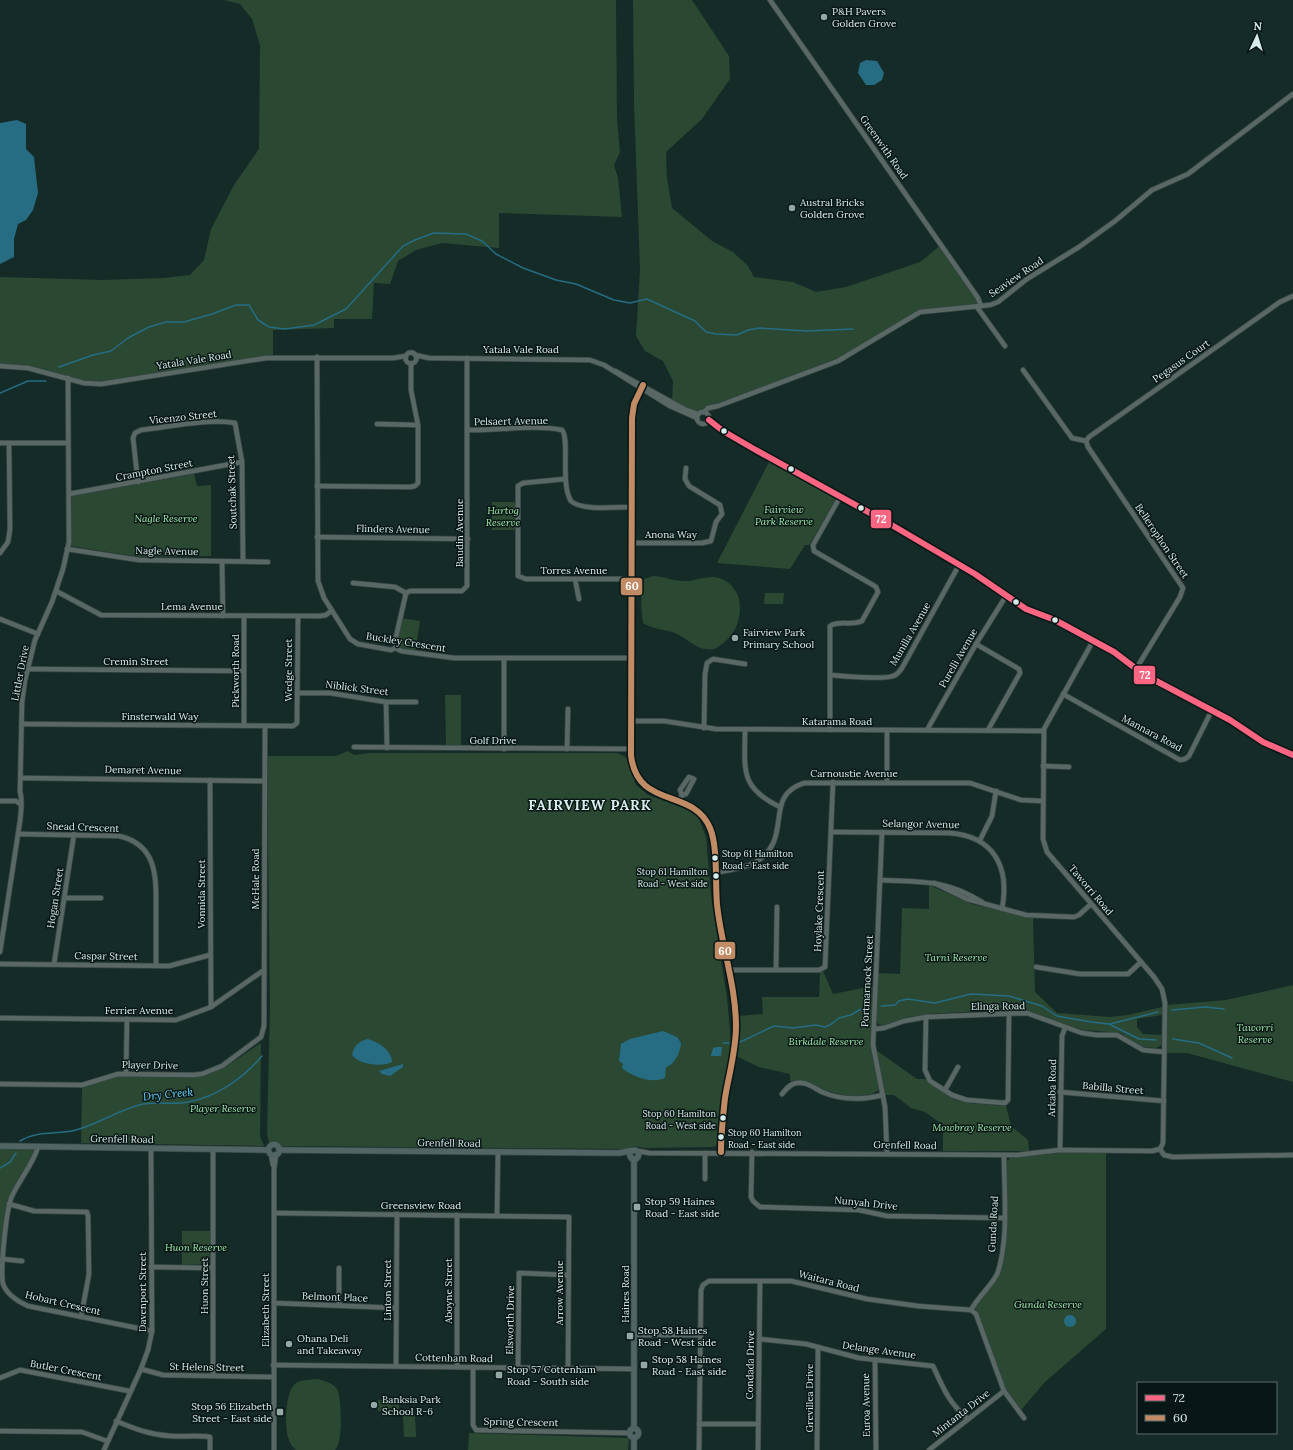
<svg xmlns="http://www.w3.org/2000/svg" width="1293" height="1450" font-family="Lora,serif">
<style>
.green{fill:#2b4832}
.water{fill:#266d84}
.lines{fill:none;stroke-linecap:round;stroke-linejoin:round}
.stream{stroke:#266d84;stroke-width:1.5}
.minor-casing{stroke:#364644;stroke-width:6}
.major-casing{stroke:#364644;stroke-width:7}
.minor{stroke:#596765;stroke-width:4.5}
.major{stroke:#506564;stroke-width:5.5}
.bus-1-casing{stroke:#081716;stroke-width:9}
.bus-2-casing{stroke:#081716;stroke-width:9}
.bus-1{stroke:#fa6682;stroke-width:6}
.bus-2{stroke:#c18c65;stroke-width:6}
.poi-dot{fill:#94a8a5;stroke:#081716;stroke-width:1.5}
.bus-dot{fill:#d8ece9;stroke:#081716;stroke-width:1.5}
.labels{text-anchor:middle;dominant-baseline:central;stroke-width:3;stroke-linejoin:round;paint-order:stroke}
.bus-label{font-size:9px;fill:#d8ece9;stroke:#081716;text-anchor:start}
.poi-label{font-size:10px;fill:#d8ece9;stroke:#081716;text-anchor:start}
.street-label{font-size:10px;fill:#d8ece9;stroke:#081716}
.park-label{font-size:10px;font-style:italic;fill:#a0eaac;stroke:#081716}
.water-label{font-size:11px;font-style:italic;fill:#65d2f7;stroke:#081716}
.district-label{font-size:14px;font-weight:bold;letter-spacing:1px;fill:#d8ece9;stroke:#081716}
.line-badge{stroke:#081716;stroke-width:1.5}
.badge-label{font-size:11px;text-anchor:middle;font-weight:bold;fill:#fff}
</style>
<rect width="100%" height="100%" fill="#152b28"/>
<!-- green -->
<g class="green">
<path d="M224,0H616L617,119L620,152L614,165L618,178L622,217L499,213V248L442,243L416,250L398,261L390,284L374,283L372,319H334V328L273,330V357L93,384L28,368L0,366V277L101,280L164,278L190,275L204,260L211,229L234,185L259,149L260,45L252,19L240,4Z"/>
<path d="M633,0H692L729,56L730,79L702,119L666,152L667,178L672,208L712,241L733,252L748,266L754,277L793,282L816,292L846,287L920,262L941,245L979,301L977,307L927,310L817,370L714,410C699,415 685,409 672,402L673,381L663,361L645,351L636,336L640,269L634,103Z"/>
<path d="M770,460L834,496L835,501L809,545H805L790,569L717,563Z"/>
<path d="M194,474L197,486L211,485V556L139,557L70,546L72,496Z"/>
<rect x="492" y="502" width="23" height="28"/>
<path d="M653,576C663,576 673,581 683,581C696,582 709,573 722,579C749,591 743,630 722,644C719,646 717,648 714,649C696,652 688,637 672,632C662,629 653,629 643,623C641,607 640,594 644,579Z"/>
<path d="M765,593H784L783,604H764Z"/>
<path d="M401,618L420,621L415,653L396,648Z"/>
<path d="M445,695H461V745H446Z"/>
<path d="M348,751L354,755L370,753H617L626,757L636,785L648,795L684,808L698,816L706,837L711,895L727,998L731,1043L717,1145L714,1147L645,1148L634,1146L628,1149L281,1146L269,1143L267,1133L270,1008L267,756H336Z"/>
<path d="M929,885L972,904L1033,918L1035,992L1057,1013L1110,1017L1128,1015L1162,1007V1015L1137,1019V1027L1143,1034L1162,1035L1161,1045L1156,1048L1144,1047L1136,1044L1121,1033L1083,1030L1066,1025L1027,1010L1000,1013L982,1011L926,1014L904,1018L884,1026L878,1024L876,1019L878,973L900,974L902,908L929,909Z"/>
<path d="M820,971H823L833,994L873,986L871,1046L879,1085V1090L872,1094L852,1097L824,1090L802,1080L790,1081V1074L759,1067L736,1056L738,1016L763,1014L762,997H819Z"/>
<path d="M1293,985V1082L1187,1053H1167V1005L1226,1000Z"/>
<path d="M261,1043L260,1136L264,1146L81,1143L82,1086L126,1075L193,1078C221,1073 238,1058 261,1043Z"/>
<path d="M876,1050L917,1079H926L928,1083L953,1097L968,1103L1006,1106L1011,1126L1028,1140L1029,1151H943V1125L925,1112L911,1108L894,1095H885Z"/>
<path d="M0,1149H32L34,1151V1155L20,1177L5,1210L0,1260Z"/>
<path d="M1106,1152V1329L1045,1382L1021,1410L1006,1390L975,1308L976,1305L1000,1272L1005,1247L1006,1162L1010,1158L1060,1153Z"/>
<path d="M182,1231H211L209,1264L182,1265Z"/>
<path d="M318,1379C324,1381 333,1383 337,1389C342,1398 343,1444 335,1450H296C293,1447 290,1444 289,1440C284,1428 285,1390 296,1383C303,1379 310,1380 318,1379Z"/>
<path d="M378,1400L399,1401V1411H378Z"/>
<path d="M403,1415H415L416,1437H404Z"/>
<path d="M469,1433L629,1438L628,1450H468Z"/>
</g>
<!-- water -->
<g class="water">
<path d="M866,60L877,61L884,73L882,80L874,85H866L858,73L860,63Z"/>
<path d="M17,120L26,124V149L34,157L38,193L33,210L26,220L18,224L14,239V257L0,264V123Z"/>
<path d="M663,1031L677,1037L681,1043C681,1051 674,1066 666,1067L665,1078C651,1084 633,1077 622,1068L623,1064L619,1061L621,1044L630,1039Z"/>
<path d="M367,1039C378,1041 392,1051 392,1062C382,1067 359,1065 352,1055C354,1046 358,1042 367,1039Z"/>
<path d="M717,1047H722L721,1056H711L713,1048Z"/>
<path d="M403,1064V1067L390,1076L382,1074L379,1071Z"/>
<circle cx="1070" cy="1321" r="6"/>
</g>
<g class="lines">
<!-- stream -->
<g class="stream">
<path d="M59,367L93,355L111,351L128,338L149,327L166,322H184L212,314L236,305H249L258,320L269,327L285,329L314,325L346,309L403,246L415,240L434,233L466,234L482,241L496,254L523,268L556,280L576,284L614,300L630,303L647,299L695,321L706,332L716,334L737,335L748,330L760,328L807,331L853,329"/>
<path d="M0,393L28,381H46"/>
<path d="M881,1006L895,1005L899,1001L908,999L935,1003L971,994L1009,996L1042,1006L1057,1016L1091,1022L1109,1024L1139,1039L1156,1040"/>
<path d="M1172,1010L1205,1007L1224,1009"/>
<path d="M1110,1024L1158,1012"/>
<path d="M1173,1039L1199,1043L1232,1058"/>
<path d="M740,1042L774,1026L793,1028L816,1025L825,1027L830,1025L839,1018L851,1015L866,1006"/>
<path d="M723,1043H729"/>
<path d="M20,1141C38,1130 57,1135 76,1130C98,1124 117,1111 139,1105C155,1101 172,1105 188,1102C217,1097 243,1078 262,1056"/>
<path d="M0,1168L10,1162L16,1153"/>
</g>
<defs>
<g id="minor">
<path d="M770,0L978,298L981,306"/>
<path d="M977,307L1005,346"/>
<circle cx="411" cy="358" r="5.5"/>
<path d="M415,355L429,358L590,360L604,365L670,406L697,418"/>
<path d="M317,357L318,581L324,598L350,639L358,644L391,650L396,648L401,651L454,658H631"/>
<path d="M0,366L28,368L84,383L101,384L266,358H393L406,356"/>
<path d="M1023,370L1072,438L1086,441"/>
<path d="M615,371L684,409L698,414"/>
<path d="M643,385L634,404L632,418L631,755C637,810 693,787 710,828C718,847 715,882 717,904C721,944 736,986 736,1026C736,1051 729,1074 725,1098C723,1116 721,1134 721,1152"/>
<circle cx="703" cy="418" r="6"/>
<path d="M704,412L708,408L718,406L838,361L920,312L990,305L998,302L1027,279L1079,247L1115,221L1152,190L1188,174L1293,94"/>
<path d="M709,420L723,431L754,449L890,524L975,574L1026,609L1055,620L1114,652L1143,674L1230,720L1263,742L1293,755"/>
<path d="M377,424L418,425"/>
<path d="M467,430C498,431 531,424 562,430C570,438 560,484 571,501C581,511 617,507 632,507"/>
<path d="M0,443H68"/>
<path d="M565,479L523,483L518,486V576L526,579H631"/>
<path d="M138,482L133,438L135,433L141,430C169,427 207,418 235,423L242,462L243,561"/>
<path d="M317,486L410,487L415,486L418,483V425L411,390V364"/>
<path d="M69,494L242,462"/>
<path d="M317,537L468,539"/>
<path d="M632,543H702L711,541L716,522L722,514L720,505L689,486L685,479L686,468"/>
<path d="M67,549L139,560L268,562"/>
<path d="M0,553L8,542L10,529L9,443"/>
<path d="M222,561L223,616"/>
<path d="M575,579L579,599"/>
<path d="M353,583L395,587L406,593"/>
<path d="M56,591L101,615L320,616L326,615L331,611"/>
<path d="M244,616V725"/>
<path d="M0,619L38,634"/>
<path d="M1093,641L1044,729L1043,839L1047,852L1154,977L1162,989L1165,1003L1163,1143L1160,1149"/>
<path d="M976,644L1019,669L1020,673L988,730"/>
<path d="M396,648V637L406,593L410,591H462L467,586V358"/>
<path d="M504,658V749"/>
<path d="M27,669L244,671"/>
<path d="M1136,669L1180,597L1183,588L1088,447L1086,441L1089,437L1280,302L1293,296"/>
<path d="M830,675C843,676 883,680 893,676C897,675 900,671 902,668L959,565"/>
<path d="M297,693H330L386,702H416"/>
<path d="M1063,694L1180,760L1185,759L1189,756L1212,710"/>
<path d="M386,702L387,748"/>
<path d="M631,721H664L716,729L1044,731"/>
<path d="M22,724L293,726L297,723V719L298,616"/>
<path d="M704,728L705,674L707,663L713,659L745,664"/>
<path d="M745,729C745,770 739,787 780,807"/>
<path d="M830,730V626C839,620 852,626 862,621L878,592L876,587L873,585L814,551L813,545L840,497"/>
<path d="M887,730V782"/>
<path d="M927,730L976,644L1006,596"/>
<path d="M354,747L631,749"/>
<path d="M567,749L568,709"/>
<path d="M1043,766L1069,767"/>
<path d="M21,778L264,781"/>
<path d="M210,780L211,1007"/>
<path d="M0,801H16L20,804"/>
<path d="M679,801L682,795L680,790L689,777L694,779L686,794L682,795"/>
<path d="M831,832L949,833C994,836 1010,867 1002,909"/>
<path d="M882,832L873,1045L885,1107L887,1153"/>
<path d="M18,834L119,836C159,845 156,880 156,913C156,930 156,948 156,965"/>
<path d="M980,840L992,816L996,791"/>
<path d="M715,873C727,870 743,869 754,863C796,839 761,797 804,783H970L1021,800L1043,801"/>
<path d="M880,880C922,882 945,879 982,902"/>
<path d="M934,883L967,899L1026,915L1074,917L1079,915L1091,904"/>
<path d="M65,898H101"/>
<path d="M0,952L20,821C21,811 23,800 20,792L22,702L25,680L35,640L52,602L63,569L69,542L68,378"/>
<path d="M0,964L169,966L210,955"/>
<path d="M54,964L74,834"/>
<path d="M1036,967L1080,974H1128L1141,962"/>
<path d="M776,969L777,907"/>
<path d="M727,970H819L825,967L833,782"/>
<path d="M926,1017L925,1070L930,1081L952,1095L967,1100L1005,1103L1008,1100L1009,1015"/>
<path d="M0,1018L176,1020L211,1007L264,970"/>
<path d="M874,1029L884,1028L904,1021L926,1017L1027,1013L1082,1033L1097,1035H1117L1143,1050L1164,1052"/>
<path d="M126,1073L127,1019"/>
<path d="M0,1084L82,1085L118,1074L193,1075L202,1074L222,1066L261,1037L264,1026L265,726"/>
<path d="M945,1090L958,1067"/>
<path d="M1060,1092L1164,1101"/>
<path d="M782,1094C786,1089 790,1084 796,1083C806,1081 814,1088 822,1092C841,1100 863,1100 883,1095"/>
<path d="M38,1147C33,1164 20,1179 12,1196C6,1209 0,1271 3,1284C7,1295 17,1301 28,1306L152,1331"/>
<path d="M1160,1149L1164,1155L1173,1157L1293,1155"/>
<path d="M1060,1150L1062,1036L1065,1028"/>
<path d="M638,1151L649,1153L1017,1155L1060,1150L1152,1151L1160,1149"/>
<path d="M752,1152L751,1197L753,1201L760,1207L859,1210L887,1216L1004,1218"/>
<path d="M705,1153V1179"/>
<path d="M271,1154L273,1165"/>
<path d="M9,1204L34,1211L87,1212L88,1216L89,1274L81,1317"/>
<path d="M274,1213L569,1217L568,1369"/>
<path d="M457,1215V1367"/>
<path d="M497,1215L498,1153"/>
<path d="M2,1259L22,1261"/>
<path d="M151,1267L213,1268"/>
<path d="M339,1268V1305"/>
<path d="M274,1303L396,1308"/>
<path d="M971,1310C977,1298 995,1282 998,1272C1009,1237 1004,1191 1004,1155"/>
<path d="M634,1335H701"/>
<path d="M760,1339L806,1344L859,1358L933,1366C943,1388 949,1403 968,1419"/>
<path d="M875,1360L876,1450"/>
<path d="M273,1365L634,1369"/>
<path d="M396,1366L397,1214"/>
<path d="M473,1367V1425L476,1430L629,1433"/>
<path d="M518,1368L519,1273L568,1275"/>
<path d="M141,1369L163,1375L273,1377"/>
<path d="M213,1376V1149"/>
<path d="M0,1378L20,1370L129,1391"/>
<path d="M116,1421C135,1429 151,1435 171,1436C184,1437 197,1435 210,1437V1450"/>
<path d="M699,1424H758"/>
<path d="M0,1431L82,1432L107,1441"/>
<path d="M104,1450L141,1369L148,1350L152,1331L151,1148"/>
<path d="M274,1450V1170L276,1154"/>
<path d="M699,1450L701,1290L703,1285L709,1281H791L867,1299L918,1306L971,1310L976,1314L1004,1391L1024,1418"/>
<path d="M758,1450L760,1281"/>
<path d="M817,1450L818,1347"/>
<path d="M929,1450L1004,1391"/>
</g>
<g id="major">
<circle cx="274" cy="1150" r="5.5"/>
<path d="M0,1146L268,1150"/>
<path d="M279,1150L619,1153L635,1150L639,1153L638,1157L636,1159H632L630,1156V1152"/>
<path d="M634,1159V1428"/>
<circle cx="634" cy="1433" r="4.5"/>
<path d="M634,1450V1438"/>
</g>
</defs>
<!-- minor casing -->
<use href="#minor" class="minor-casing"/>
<!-- major casing -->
<use href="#major" class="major-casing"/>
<!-- minor -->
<use href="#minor" class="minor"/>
<!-- major -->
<use href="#major" class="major"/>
<defs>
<path id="bus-1" d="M709,420L723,431L754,449L890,524L975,574L1026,609L1055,620L1114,652L1143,674L1230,720L1263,742L1293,755"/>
<path id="bus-2" d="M643,385L634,404L632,418L631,755C637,810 693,787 710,828C718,847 715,882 717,904C721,944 736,986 736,1026C736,1051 729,1074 725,1098C723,1116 721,1134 721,1152"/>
</defs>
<!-- bus-1 casing -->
<use href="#bus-1" class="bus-1-casing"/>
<!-- bus-2 casing -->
<use href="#bus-2" class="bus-2-casing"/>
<!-- bus-1 -->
<use href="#bus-1" class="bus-1"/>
<!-- bus-2 -->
<use href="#bus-2" class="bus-2"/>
</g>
<!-- markers -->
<g class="poi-dot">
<circle cx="824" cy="17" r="4"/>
<circle cx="792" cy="208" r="4"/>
<circle cx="735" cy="638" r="4"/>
<rect x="633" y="1203" width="8" height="8" rx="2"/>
<rect x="626" y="1332" width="8" height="8" rx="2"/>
<circle cx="289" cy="1344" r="4"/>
<rect x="640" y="1361" width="8" height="8" rx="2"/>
<rect x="495" y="1371" width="8" height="8" rx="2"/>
<circle cx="374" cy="1405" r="4"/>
<rect x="276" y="1408" width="8" height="8" rx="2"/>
</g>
<g class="bus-dot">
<circle cx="724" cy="431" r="3.5"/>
<circle cx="791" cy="469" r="3.5"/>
<circle cx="861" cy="508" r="3.5"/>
<circle cx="1016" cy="602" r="3.5"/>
<circle cx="1055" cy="620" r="3.5"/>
<circle cx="715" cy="858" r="3.5"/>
<circle cx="716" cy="876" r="3.5"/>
<circle cx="723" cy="1118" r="3.5"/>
<circle cx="721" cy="1137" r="3.5"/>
</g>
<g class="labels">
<!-- bus labels -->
<g class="bus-label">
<text x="722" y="853">Stop 61 Hamilton<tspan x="722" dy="12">Road - East side</tspan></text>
<text x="708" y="871" text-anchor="end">Stop 61 Hamilton<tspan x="708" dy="12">Road - West side</tspan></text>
<text x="716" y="1113" text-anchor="end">Stop 60 Hamilton<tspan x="716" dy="12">Road - West side</tspan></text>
<text x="728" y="1132">Stop 60 Hamilton<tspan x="728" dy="12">Road - East side</tspan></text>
</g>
<!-- poi labels -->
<g class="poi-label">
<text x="832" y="11">P&amp;H Pavers<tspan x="832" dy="12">Golden Grove</tspan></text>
<text x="800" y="202">Austral Bricks<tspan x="800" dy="12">Golden Grove</tspan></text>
<text x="743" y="632">Fairview Park<tspan x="743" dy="12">Primary School</tspan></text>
<text x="645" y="1201">Stop 59 Haines<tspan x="645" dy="12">Road - East side</tspan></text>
<text x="638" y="1330">Stop 58 Haines<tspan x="638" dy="12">Road - West side</tspan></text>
<text x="297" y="1338">Ohana Deli<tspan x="297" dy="12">and Takeaway</tspan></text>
<text x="652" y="1359">Stop 58 Haines<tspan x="652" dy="12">Road - East side</tspan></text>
<text x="507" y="1369">Stop 57 Cottenham<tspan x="507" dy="12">Road - South side</tspan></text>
<text x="382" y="1399">Banksia Park<tspan x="382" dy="12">School R-6</tspan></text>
<text x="272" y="1406" text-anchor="end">Stop 56 Elizabeth<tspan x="272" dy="12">Street - East side</tspan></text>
</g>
<!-- street labels -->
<g class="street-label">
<text transform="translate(884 147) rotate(55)">Greenwith Road</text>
<text transform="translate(1016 277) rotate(-34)">Seaview Road</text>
<text x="521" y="349">Yatala Vale Road</text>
<text transform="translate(194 360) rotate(-9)">Yatala Vale Road</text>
<text transform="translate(1181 361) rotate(-35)">Pegasus Court</text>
<text transform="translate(183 417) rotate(-6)">Vicenzo Street</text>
<text transform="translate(511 421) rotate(-1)">Pelsaert Avenue</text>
<text transform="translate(154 470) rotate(-11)">Crampton Street</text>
<text transform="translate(232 492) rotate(-92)">Soutchak Street</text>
<text transform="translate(393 529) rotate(1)">Flinders Avenue</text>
<text transform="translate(459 533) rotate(-90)">Baudin Avenue</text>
<text x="671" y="534">Anona Way</text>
<text transform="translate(1162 541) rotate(56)">Bellerophon Street</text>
<text transform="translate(167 551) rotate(1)">Nagle Avenue</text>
<text x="574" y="570">Torres Avenue</text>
<text x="192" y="606">Lema Avenue</text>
<text transform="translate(910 634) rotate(-60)">Munilla Avenue</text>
<text transform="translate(406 642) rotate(9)">Buckley Crescent</text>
<text transform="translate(958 658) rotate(-60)">Purelli Avenue</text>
<text x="136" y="661">Cremin Street</text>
<text transform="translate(288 670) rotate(-90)">Wedge Street</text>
<text transform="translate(235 671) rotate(-90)">Pickworth Road</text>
<text transform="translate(20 673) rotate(-79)">Littler Drive</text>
<text transform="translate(357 688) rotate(7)">Niblick Street</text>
<text x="160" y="716">Finsterwald Way</text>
<text x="837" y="721">Katarama Road</text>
<text transform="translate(1152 733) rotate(28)">Mannara Road</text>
<text x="493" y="740">Golf Drive</text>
<text transform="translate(143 770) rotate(1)">Demaret Avenue</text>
<text x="854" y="773">Carnoustie Avenue</text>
<text transform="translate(921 824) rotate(1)">Selangor Avenue</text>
<text transform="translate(83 827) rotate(2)">Snead Crescent</text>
<text transform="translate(255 879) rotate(-90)">McHale Road</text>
<text transform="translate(1091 890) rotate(50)">Taworri Road</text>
<text transform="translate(201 894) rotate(-90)">Vonnida Street</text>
<text transform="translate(55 898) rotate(-81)">Hogan Street</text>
<text transform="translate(819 911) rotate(-88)">Hoylake Crescent</text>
<text transform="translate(106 956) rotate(1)">Caspar Street</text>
<text transform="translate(867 981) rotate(-87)">Portmarnock Street</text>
<text transform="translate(998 1006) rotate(-1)">Elinga Road</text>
<text x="139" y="1010">Ferrier Avenue</text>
<text transform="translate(150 1065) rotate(1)">Player Drive</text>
<text transform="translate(1052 1088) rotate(-89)">Arkaba Road</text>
<text transform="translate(1113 1088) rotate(5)">Babilla Street</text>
<text transform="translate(122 1139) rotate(1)">Grenfell Road</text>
<text transform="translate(449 1143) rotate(1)">Grenfell Road</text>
<text transform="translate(905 1145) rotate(1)">Grenfell Road</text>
<text transform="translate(866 1203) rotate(6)">Nunyah Drive</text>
<text x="421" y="1205">Greensview Road</text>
<text transform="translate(993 1224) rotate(-87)">Gunda Road</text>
<text transform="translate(829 1281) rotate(14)">Waitara Road</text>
<text transform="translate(204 1286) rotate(-90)">Huon Street</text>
<text transform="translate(387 1290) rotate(-90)">Linton Street</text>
<text transform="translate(448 1291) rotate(-90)">Aboyne Street</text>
<text transform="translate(142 1292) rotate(-90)">Davenport Street</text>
<text transform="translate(559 1293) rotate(-90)">Arrow Avenue</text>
<text transform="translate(625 1294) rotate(-90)">Haines Road</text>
<text transform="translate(335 1297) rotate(2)">Belmont Place</text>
<text transform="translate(63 1303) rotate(13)">Hobart Crescent</text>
<text transform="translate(265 1310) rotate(-90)">Elizabeth Street</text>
<text transform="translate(510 1320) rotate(-89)">Elsworth Drive</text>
<text transform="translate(879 1350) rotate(8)">Delange Avenue</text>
<text transform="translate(454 1358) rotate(1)">Cottenham Road</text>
<text transform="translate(750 1365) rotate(-89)">Condada Drive</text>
<text transform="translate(207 1367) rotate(1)">St Helens Street</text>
<text transform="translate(66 1370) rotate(11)">Butler Crescent</text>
<text transform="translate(809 1398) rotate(-90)">Grevillea Drive</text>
<text transform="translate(866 1405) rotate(-91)">Euroa Avenue</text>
<text transform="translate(961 1413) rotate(-38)">Mintanta Drive</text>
<text transform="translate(521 1422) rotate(1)">Spring Crescent</text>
</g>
<!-- park labels -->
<g class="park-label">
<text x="784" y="509">Fairview<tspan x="784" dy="12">Park Reserve</tspan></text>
<text x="503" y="510">Hartog<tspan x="503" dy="12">Reserve</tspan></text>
<text x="166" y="518">Nagle Reserve</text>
<text x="956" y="957">Tarni Reserve</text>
<text x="1255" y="1027">Taworri<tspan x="1255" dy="12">Reserve</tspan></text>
<text x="826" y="1041">Birkdale Reserve</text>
<text x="223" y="1108">Player Reserve</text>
<text x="972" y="1127">Mowbray Reserve</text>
<text x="196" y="1247">Huon Reserve</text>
<text x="1048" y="1304">Gunda Reserve</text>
</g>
<!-- water labels -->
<g class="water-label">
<text transform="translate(168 1094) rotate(-6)">Dry Creek</text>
</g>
<!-- district labels -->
<g class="district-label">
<text x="590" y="805">FAIRVIEW PARK</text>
</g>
</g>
<g class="line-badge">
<rect x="870" y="509" width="22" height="20" rx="4" fill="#fa6682"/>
<rect x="620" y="577" width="23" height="19" rx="4" fill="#c18c65"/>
<rect x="1133" y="665" width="23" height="20" rx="4" fill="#fa6682"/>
<rect x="714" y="941" width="22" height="19" rx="4" fill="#c18c65"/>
</g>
<g class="badge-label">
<text x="881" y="523">72</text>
<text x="632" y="590">60</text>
<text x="1145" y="679">72</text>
<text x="725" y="955">60</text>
</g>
<!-- legend -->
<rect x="1137" y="1382" width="140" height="52" fill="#081716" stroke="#5b6c6a"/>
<rect x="1145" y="1395" width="20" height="6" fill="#fa6682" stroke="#5b6c6a"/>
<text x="1173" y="1402" font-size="12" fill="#d8ece9">72</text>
<rect x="1145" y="1415" width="20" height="6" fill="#c18c65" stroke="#5b6c6a"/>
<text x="1173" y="1422" font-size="12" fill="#d8ece9">60</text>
<!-- north arrow -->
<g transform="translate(1257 36) rotate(4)" stroke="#081716" stroke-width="3" paint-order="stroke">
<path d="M0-3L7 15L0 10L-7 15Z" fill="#d8ece9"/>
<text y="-6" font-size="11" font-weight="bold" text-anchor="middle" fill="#d8ece9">N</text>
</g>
</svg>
